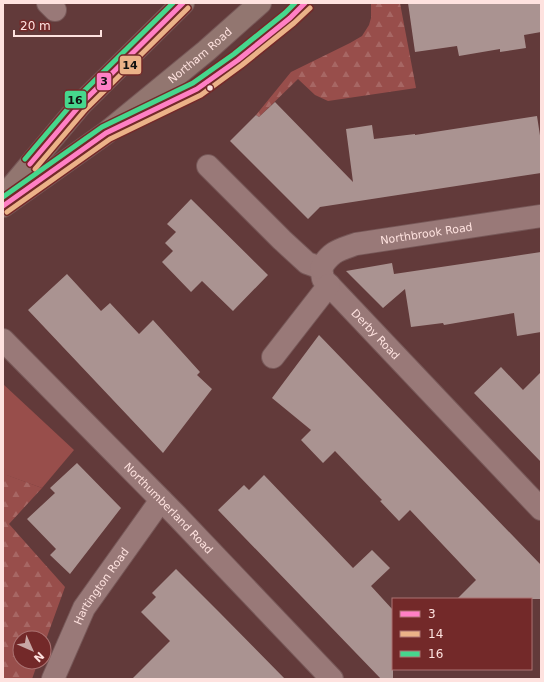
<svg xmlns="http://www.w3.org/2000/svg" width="544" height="682" font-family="'DejaVu Sans',sans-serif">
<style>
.grass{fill:#984e4b}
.forest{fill:url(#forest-firs)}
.building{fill:#aa9391}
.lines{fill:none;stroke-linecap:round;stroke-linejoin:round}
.service-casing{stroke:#775858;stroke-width:13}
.minor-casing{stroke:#775858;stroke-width:24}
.primary-casing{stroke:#775858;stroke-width:24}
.service{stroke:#997978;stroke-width:11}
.minor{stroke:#997978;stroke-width:22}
.primary{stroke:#927670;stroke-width:22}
.bus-1-casing{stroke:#732929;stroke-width:8}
.bus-2-casing{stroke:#732929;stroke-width:8}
.bus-3-casing{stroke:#732929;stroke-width:8}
.bus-1{stroke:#ff80c5;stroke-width:5}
.bus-2{stroke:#ebb288;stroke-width:5}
.bus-3{stroke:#46d78d;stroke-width:5}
.bus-dot{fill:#fee2df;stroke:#732929;stroke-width:1.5}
.labels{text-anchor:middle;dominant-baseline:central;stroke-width:4;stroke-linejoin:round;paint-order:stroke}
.street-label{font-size:11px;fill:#fee2df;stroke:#732929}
.line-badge{stroke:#732929;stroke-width:1.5}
.pale-badge-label{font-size:11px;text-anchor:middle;font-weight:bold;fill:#111}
</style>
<defs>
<pattern id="forest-firs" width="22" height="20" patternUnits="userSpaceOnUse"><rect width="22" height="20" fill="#984e4b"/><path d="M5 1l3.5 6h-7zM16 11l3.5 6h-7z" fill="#a76764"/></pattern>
</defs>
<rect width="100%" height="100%" fill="#623a3a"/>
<!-- grass -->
<path class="grass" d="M3,384L74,450L42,488L6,475L3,465Z"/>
<!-- forest -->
<g class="forest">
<path d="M371,3H400L416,88L328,101L315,95L298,79L259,117L256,115L291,72L350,43L362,36L369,25L371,18Z"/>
<path d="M3,465L7,475L42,488L9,524L65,587L44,645V638H20V662H38L32,679H3Z"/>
</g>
<!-- building -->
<g class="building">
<path d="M408,3H541V32L524,35L526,48L500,52V49L459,56L457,46L415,52Z"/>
<path d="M275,102L353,182L346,129L372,125L374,139L415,134V135L537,116L541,142V173L320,207L308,219L230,141L256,115L259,117Z"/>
<path d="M191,199L268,275L233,311L202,281L191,292L162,262L173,251L165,243L176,232L167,224Z"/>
<path d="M541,252V332L517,336L514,313L444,325L443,323L411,327L405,289L383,308L346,271L392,263L394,274Z"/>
<path d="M67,274L101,311L110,303L139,334L153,320L200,372L197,375L212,389L163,453L28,310Z"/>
<path d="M319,335L541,565V599H457L476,580L410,510L399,521L380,501L382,500L335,451L323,463L301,440L311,430L272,398Z"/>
<path d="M501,367L523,390L541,372V462L474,393Z"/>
<path d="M77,463L121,508L70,574L50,555L56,549L27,519L55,493L50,488Z"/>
<path d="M264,475L353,568L372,550L390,568L371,586L393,610V679H381L218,510L244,485L249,490Z"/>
<path d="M176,569L220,613L285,679H132L170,641L141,612L156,597L152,593Z"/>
</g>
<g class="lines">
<defs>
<path id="service" d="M136,118C156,108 178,100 197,88C236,65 273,34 305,3"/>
<g id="minor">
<path d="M48,3L55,10"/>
<path id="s1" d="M208,166L282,240L307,263L321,268L323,279L329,285L541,509"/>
<path id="s2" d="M321,268C331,251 339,250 356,244L541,216"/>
<path id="s3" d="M3,340L177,516L332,679"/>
<path d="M273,357L329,285"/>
<path id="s4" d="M53,679L84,608L161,500"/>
</g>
<g id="primary">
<path d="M4,196L81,104L183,3"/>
<path id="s5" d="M3,206L106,133L206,51L260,3"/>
</g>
</defs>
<!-- service casing -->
<use href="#service" class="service-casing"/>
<!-- minor casing -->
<use href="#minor" class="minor-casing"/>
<!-- primary casing -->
<use href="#primary" class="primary-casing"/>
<!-- service -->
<use href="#service" class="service"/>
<!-- minor -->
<use href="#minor" class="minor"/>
<!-- primary -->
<use href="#primary" class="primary"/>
<defs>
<g id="bus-1">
<path d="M30,164L81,104L183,3"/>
<path d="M3,206L106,133L197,89L238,60L290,18L305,3"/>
</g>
<g id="bus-2">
<path d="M35,169L86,109L188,8"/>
<path d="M7,212L110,139L201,95L242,65L294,23L310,8"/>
</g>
<g id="bus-3">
<path d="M25,159L76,99L173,3"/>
<path d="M3,197L102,127L193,83L234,54L285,13L295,3"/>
</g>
</defs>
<!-- bus-1 casing -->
<use href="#bus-1" class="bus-1-casing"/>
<!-- bus-2 casing -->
<use href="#bus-2" class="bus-2-casing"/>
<!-- bus-3 casing -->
<use href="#bus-3" class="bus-3-casing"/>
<!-- bus-1 -->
<use href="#bus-1" class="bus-1"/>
<!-- bus-2 -->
<use href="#bus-2" class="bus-2"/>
<!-- bus-3 -->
<use href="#bus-3" class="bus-3"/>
</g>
<!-- markers -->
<circle class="bus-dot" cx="210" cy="88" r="3.5"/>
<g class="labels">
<!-- street labels -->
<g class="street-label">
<text stroke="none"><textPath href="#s5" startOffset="248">Northam Road</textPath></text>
<text stroke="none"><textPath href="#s2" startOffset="115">Northbrook Road</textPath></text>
<text stroke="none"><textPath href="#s1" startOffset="241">Derby Road</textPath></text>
<text stroke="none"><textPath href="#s3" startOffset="236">Northumberland Road</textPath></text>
<text stroke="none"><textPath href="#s4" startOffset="105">Hartington Road</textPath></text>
</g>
</g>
<g class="line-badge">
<rect x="119" y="55" width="23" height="20" rx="4" fill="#ebb288"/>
<rect x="96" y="72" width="16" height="19" rx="4" fill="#ff80c5"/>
<rect x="64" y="90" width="23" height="19" rx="4" fill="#46d78d"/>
</g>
<g class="pale-badge-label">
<text x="130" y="69">14</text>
<text x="104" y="85">3</text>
<text x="75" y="104">16</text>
</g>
<!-- border -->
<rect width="544" height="682" fill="none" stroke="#fee2df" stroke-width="8"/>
<!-- legend -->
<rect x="392" y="598" width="140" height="72" fill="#732929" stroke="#ab7372"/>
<rect x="400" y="611" width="20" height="6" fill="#ff80c5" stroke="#ab7372"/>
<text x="428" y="618" font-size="12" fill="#fee2df">3</text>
<rect x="400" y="631" width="20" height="6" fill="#ebb288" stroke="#ab7372"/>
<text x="428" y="638" font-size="12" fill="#fee2df">14</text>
<rect x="400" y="651" width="20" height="6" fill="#46d78d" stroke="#ab7372"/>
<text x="428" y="658" font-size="12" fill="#fee2df">16</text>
<!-- north arrow -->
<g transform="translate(32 650) rotate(135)"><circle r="19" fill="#732929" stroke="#ab7372"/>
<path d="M0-3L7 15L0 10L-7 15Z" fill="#c7a7a5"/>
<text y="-6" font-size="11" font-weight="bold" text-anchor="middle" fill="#fee2df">N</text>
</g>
<!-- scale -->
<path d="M14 30v6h87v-6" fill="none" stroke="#fee2df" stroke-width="2"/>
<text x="20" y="30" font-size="12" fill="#fee2df" stroke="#732929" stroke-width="3" paint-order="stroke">20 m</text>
</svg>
